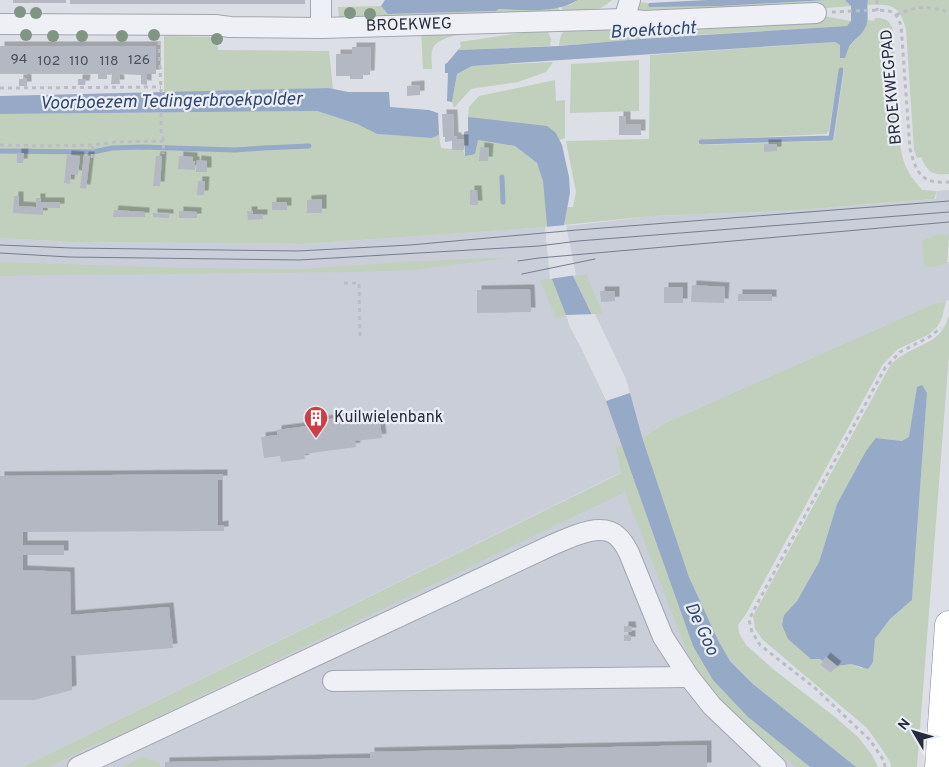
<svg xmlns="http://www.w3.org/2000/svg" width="949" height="767" font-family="Overpass,sans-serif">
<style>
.built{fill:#caced8}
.green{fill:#c0d0bd;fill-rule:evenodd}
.water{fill:#96a9c7}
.pier{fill:#dcdfe6}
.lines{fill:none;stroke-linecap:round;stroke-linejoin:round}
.stream{stroke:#96a9c7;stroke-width:5}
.building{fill:#b3b8c3;filter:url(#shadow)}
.minor-casing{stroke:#a2a6b0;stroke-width:22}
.highway-casing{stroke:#838b9d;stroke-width:29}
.path{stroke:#bbbdc5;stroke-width:3;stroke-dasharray:4 4;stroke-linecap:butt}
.minor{stroke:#eff0f5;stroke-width:20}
.highway{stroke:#fff;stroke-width:28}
.tram{stroke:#757d90;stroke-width:1}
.tree{fill:#819584}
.labels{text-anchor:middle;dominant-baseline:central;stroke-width:4.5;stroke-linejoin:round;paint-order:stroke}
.number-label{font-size:14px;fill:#494f5e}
.street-label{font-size:16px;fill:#262c3d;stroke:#ebeef4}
.poi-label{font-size:16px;fill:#262c3d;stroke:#ebeef4;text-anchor:start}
.water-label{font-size:18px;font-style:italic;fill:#304770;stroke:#ebeef4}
</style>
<defs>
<filter id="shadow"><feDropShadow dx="4.5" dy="-4.5" stdDeviation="0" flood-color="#0004"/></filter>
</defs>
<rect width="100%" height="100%" fill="#dcdfe6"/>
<!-- built -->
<g class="built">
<path d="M949,190V234L947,262H949V300L933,304L665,423L647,435L642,437L630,468L22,767H0V238L72,242L302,244L576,225L653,216L786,211L936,199L937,191Z"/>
<path d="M636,486L693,646L748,717L810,767H50L99,743L106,742Z"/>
</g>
<!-- green -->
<g class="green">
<path d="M578,0H612C597,14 582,13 563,14L562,6L570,5Z"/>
<path d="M827,0H845L851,6L793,11L713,16L637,11L635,2L649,3L648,5L721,6Z"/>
<path d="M868,0H949V174C933,176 927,172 921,157L917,158L914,150L906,29C899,4 891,4 867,5Z"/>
<path d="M381,6L388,14L496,11L499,9L544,10L559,7V17L339,19L338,7Z"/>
<path d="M823,16L851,21L848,26L832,27L648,38V25Z"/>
<path d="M875,18C885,18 890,20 893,30L900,143C903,166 908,173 922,190L937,191L934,199L786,211L653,216L564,225L567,207H573L576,192L566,141L649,139L650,55L835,42L848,49C855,38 865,34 867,20L874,21ZM839,68L844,69L834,139L829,141L700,145L698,143L700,140L826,134L829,131Z"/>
<path d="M570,25H634L640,33V39L559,46C560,34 562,33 570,25Z"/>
<path d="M546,27L551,39L550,46L458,50L461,46L460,42L540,30Z"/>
<path d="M506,28C490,30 443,33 434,46C430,52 432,62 432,69H423L421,29Z"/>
<path d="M164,36L218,37V50L329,51L333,89L329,88L164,93Z"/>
<path d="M639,60V111L570,113L571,64Z"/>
<path d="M553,62L546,72L518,82L476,88L471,89L454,108L452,102L457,74L472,66Z"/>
<path d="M555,80L556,101L565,100V138L559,140L556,133L468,117L469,107L479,96Z"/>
<path d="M317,111L357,124L377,134L432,138L439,135L441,148L463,150L465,156L478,140L515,146L537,163L543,180L548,227L302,244L72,242L0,238V114Z"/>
<path d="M949,234L947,263L934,267L924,266L922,241L936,235Z"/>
<path d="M514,257L413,270L356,272L0,276V262L183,268L301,269L402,262Z"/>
<path d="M586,274L603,314L593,315L573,276Z"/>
<path d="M552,279L566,315L556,318L540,280Z"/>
<path d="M946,301L942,318L937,327L928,335L898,349L883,364L746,614L738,625L739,633L746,645L773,669L835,717L858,737L872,755L878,767H856L753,684L730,661L718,640L689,577L642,437L647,435L665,423L933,304Z"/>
<path d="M949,315V354L917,767H891L890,762L882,749L867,728L763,640L755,629L753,616L891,364C894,362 897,359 900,357C922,342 941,344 949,315ZM917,388L927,393L912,600L890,619L875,639L873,662L861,668L851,664L837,666L831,673L820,665L823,661L784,615L797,601L819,562L837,504L876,438L902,441L910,437Z"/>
<path d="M623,445L693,646L748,717L810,767H796L743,723L707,685L687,652L625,492L106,742L99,743L50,767H22L621,473L616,448Z"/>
<path d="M143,757L160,763V767H122Z"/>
</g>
<!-- water -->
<g class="water">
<path d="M385,0H578C555,14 524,10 499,9L496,11L388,14L381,6Z"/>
<path d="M707,0H827L721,6L649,7L648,5L649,3Z"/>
<path d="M845,0H868C866,9 870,20 865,28C862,35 856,38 852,43C848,47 847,53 845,58H840V45L835,42L472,66L457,74L452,102L447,101L448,73H445V64L447,63L458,50L560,46L640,39L847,26L851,21V6Z"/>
<path d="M329,88L348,92H389L390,107L429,110L438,113L439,135L432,138L377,134L357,124L317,111L0,114V96Z"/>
<path d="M468,117L547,126L556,133L562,145L569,177L570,193L564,225L573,276L630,393L642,437L689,577L718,640L730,661L753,684L856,767H810L748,717L713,680L693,646L606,401L566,315L552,279L543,181L537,163L515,146L478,140L475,154L465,156L464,132L468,131Z"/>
<path d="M922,385L927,393L912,600L890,619L875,639L873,662L868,669L851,664L837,666L826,657L823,661L820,659H811L788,639L782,625L784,615L797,601L819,562L837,504L866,451L876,438L902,441L909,437L917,387Z"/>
</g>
<!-- pier -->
<g class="pier">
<path d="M566,225L576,275L550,279L545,227Z"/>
<path d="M595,314L626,379L630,393L606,401L581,348L569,325L566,315Z"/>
</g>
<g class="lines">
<!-- stream -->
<g class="stream">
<path d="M701,142L831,138L841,70"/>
<path d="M0,151L93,152L112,148L142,147L235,150L263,148L309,146"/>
<path d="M502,177L503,202"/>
</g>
</g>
<!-- building -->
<g class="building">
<rect x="13" y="0" width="53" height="3"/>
<rect x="70" y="0" width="235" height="4"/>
<path d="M0,46H156V74H147V85L141,84V75L119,74L120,84H111L112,74H107V79H98V74H0Z"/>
<path d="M352,47H371L370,75H363V79H350V76H336V54H352Z"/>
<path d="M23,77L27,79V86H19V79H23Z"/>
<path d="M78,79H86L85,85H78Z"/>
<path d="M420,85V95L407,96V86Z"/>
<path d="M442,114H453L454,137H457V139H464V150H452V141L445,142V137H443Z"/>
<path d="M619,116H626V124H641V135H619Z"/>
<path d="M764,144H777V151L764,152Z"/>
<path d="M480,147L489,148L488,161H479Z"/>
<path d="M17,153H24L23,163H17Z"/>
<path d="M67,155L80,156L78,175L71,174L70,184L64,183Z"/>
<path d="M84,156H90L86,189L80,188Z"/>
<path d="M156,156H162L160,186H153Z"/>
<path d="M179,156L193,157V161H195V170L178,169Z"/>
<path d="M197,160L207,161V172H196Z"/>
<path d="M198,181H205L204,195H197Z"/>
<path d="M470,190H477L478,205H470Z"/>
<path d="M14,196H19V206L36,207V198H41V202H60V208H43V215L13,213Z"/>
<path d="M322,199V213H307V200Z"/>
<rect x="272" y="202" width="15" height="8"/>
<path d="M114,210L145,212V217H113Z"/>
<path d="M179,211L197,212V218H179Z"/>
<path d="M247,211H253V214H263V219L248,220Z"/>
<path d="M153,213L169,214V218L153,217Z"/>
<path d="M692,285L725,287L724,303L691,302Z"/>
<rect x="664" y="287" width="19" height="16"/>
<path d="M530,289L531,312L477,313V290Z"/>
<path d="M600,291H615V301L601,302Z"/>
<rect x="738" y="294" width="34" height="7"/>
<path d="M344,417L345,421L360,419L361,424L380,422L382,438L355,441L356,447L304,454L305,459L281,462L280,456L264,458L261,437L277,435V430L316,425V421Z"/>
<path d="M223,474V480H218V526L224,525V531L23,532V545H64V555H23V570L70,572L71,615L169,607L173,648L71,656L72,690L34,700H0V476Z"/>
<path d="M624,626H631L632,632H624Z"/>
<rect x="624" y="635" width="7" height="6"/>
<path d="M826,657L837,666L831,673L820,665Z"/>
<path d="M707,745V767H165V762L370,758V752Z"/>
</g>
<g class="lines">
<defs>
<g id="minor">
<path d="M321,0V28"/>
<path d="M624,19L630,0"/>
<path id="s1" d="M0,24L215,25L230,27L321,28L624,19L644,21L816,13"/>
<path d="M333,681L689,677"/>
<path d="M78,767L552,545C569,538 601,521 617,536C622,540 626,547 629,553L663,637L689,677L712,706L776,767"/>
</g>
<path id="highway" d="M939,767L949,625"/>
</defs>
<!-- minor casing -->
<use href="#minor" class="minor-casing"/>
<!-- highway casing -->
<use href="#highway" class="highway-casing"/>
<!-- path -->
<g class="path">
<path d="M877,0V11"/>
<path d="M832,12C843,12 884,8 892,12C897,14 899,21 901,25L910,149C917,174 921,184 949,182"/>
<path d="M896,15C919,5 925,6 949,12"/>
<path d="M159,41L161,91V131L164,141L163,154"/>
<path d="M0,88L161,87"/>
<path d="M0,145L46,146L93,145L115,142L164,141"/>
<path d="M92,158L93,145"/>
<path d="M344,283H359L360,336"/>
<path d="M885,767L884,761L870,740L815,688L760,645L752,632L749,620L757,604L885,368L900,352L929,337L941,328"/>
</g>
<!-- minor -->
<use href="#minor" class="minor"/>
<!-- highway -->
<use href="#highway" class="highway"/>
<!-- tram -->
<g class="tram">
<path d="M0,245L71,248L298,251L410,245L577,230L949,201"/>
<path d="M0,253L69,257L299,260L539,246L578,241L949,212"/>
<path d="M518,261L539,258L949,222"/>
<path d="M522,274L595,259"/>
</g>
</g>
<!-- trees -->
<g class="tree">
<circle cx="20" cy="12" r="6"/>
<circle cx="36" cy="13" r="6"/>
<circle cx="350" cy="13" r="6"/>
<circle cx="370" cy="14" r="6"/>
<circle cx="26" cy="35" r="6"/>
<circle cx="154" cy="35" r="6"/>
<circle cx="53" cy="36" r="6"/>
<circle cx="82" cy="36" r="6"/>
<circle cx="122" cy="36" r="6"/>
<circle cx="217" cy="39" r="6"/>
</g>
<!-- icons -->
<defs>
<symbol id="building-pin" viewBox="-11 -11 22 30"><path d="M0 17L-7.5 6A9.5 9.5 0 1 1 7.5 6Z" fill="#ce3e46" stroke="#ebeef4"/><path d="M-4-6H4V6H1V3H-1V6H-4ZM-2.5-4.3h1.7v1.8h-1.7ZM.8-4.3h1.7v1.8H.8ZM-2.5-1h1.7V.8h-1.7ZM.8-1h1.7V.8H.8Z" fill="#fff"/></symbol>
</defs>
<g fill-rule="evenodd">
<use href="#building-pin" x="302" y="404" width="28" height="38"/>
</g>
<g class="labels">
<!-- number labels -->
<g class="number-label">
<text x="19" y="59">94</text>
<text x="139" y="60">126</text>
<text x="49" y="61">102</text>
<text x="79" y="61">110</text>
<text x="109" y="61">118</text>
</g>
<!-- street labels -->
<g class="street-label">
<text stroke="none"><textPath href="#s1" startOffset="409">BROEKWEG</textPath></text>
<text transform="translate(892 87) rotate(-95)">BROEKWEGPAD</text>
</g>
<!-- poi labels -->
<g class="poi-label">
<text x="334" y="418">Kuilwielenbank</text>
</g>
<!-- water labels -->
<g class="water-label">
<text transform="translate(653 31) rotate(-3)">Broektocht</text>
<text transform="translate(171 102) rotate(-1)">Voorboezem Tedingerbroekpolder</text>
<text transform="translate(701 629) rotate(65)">De Goo</text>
</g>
</g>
<!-- north arrow -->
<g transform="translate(914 732) rotate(308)" stroke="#ebeef4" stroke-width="4" paint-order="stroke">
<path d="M0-4L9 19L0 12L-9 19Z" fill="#262c3d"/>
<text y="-8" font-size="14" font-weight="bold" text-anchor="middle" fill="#262c3d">N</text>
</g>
</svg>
